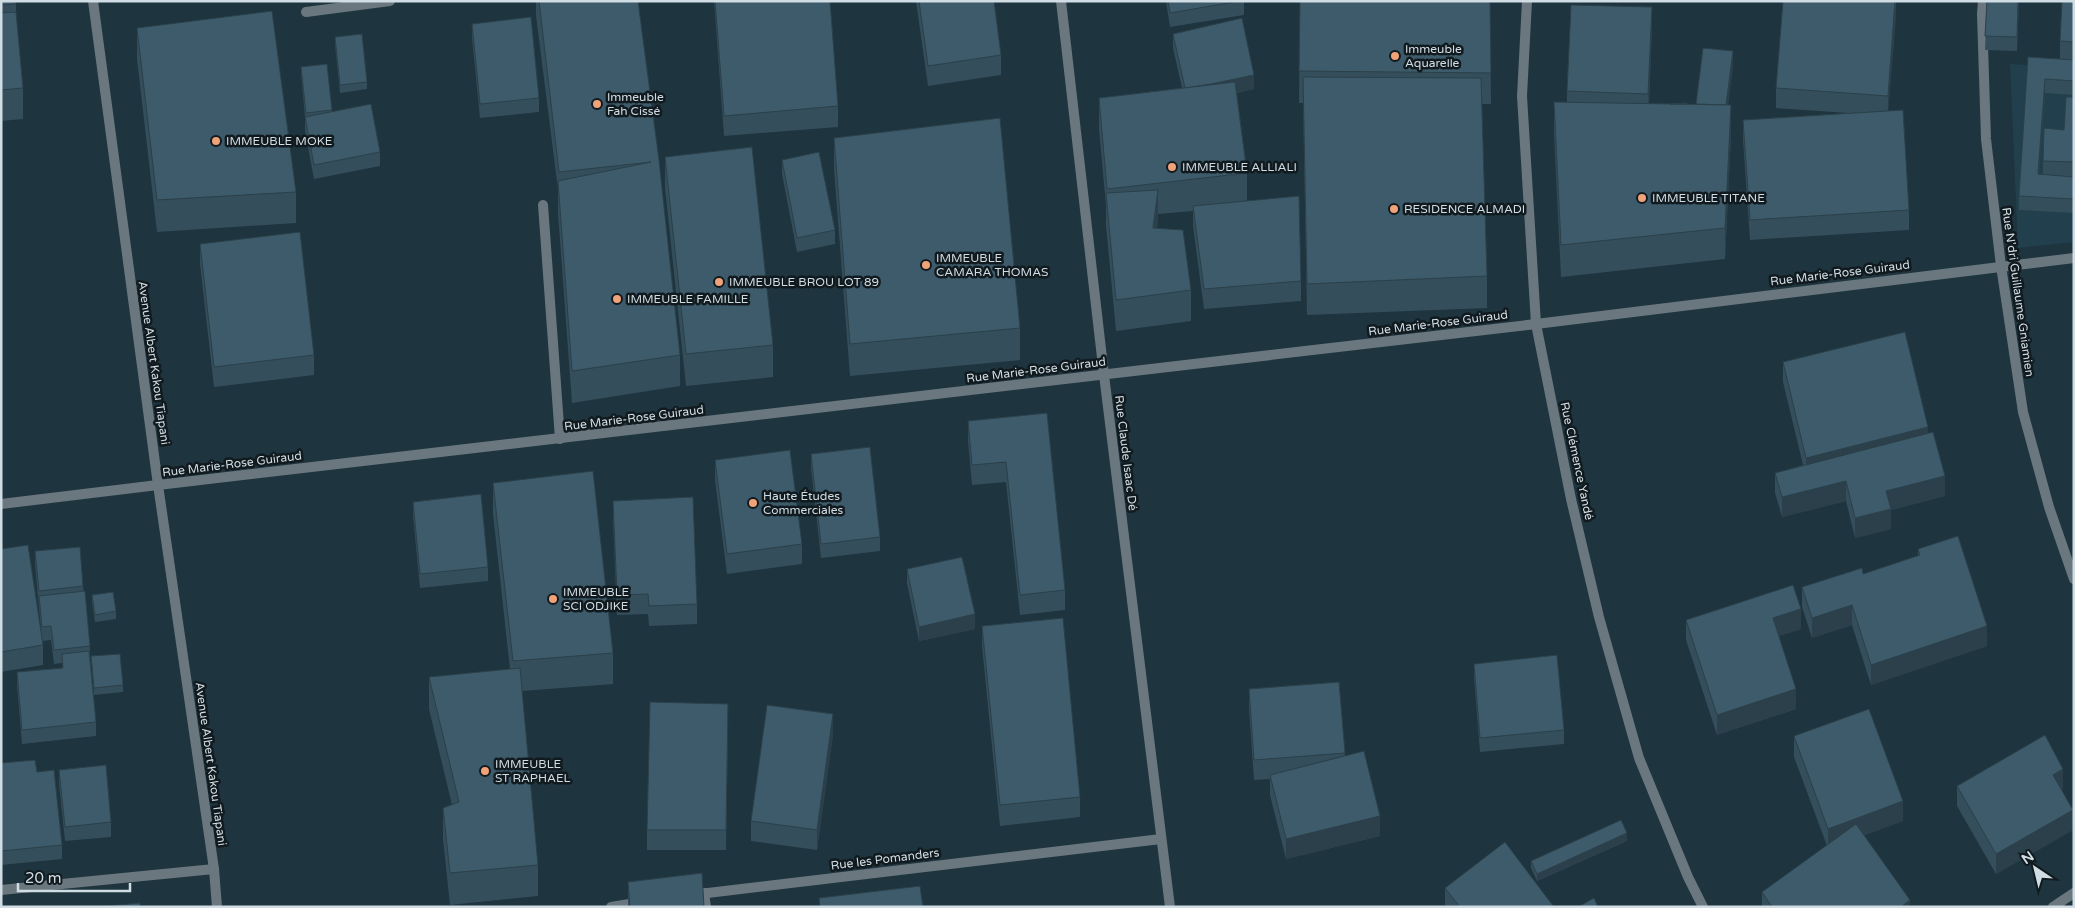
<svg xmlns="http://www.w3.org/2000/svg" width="2075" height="908" font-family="'Varela Round',sans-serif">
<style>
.built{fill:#223f4d}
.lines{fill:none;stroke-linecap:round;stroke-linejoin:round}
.service{stroke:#6a777e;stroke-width:10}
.minor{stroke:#6a777e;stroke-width:10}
.tertiary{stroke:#6a777e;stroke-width:10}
.wall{fill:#344e5b}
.shaded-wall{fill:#2b404a}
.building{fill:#3d5b6a;stroke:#2b404a}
.poi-dot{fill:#f0a279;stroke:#111a1f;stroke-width:2}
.labels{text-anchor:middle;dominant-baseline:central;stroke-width:5;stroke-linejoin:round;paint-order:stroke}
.poi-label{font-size:12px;fill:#d1dde4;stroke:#111a1f;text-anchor:start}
.street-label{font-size:12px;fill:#d1dde4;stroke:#111a1f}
</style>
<rect width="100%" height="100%" fill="#1e343e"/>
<!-- built -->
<path class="built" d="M2010,64L2074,68V242L2018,248Z"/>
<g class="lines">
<!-- service -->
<path class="service" d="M543,205L560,439"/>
<!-- minor -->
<g class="minor">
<path d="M1061,1L1104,375L1170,907"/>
<path d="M1527,1L1522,96L1536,324L1571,499L1599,617L1639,758L1688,877L1703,907"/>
<path d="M1983,1L1982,14L1986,139L2001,266L2023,412L2049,507L2074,579"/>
<path d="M306,12L390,1"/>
<path d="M158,485L1536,324L2074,258"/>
<path d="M1,890L214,869"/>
<path d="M704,893L706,907"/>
<path d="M691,895L1161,839"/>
<path d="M611,907L642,902"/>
<path d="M2053,907L2074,893"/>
</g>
<!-- tertiary -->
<g class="tertiary">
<path d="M93,1L158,485L214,869L217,907"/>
<path d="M1,504L158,485"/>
</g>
</g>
<!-- wall -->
<g class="wall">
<path d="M1,1H16V17L23,88V119L1,121Z"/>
<path d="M536,1H638L680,355V386L572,403L558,213V189L536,16Z"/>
<path d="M714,1H830L838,106V127L724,136Z"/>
<path d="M916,1H994L1001,55V75L928,86Z"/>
<path d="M1166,1H1244V15L1170,27Z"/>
<path d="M1300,1H1490L1491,104H1482L1487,276V308L1307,315L1303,103H1299Z"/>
<path d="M1896,1V16L1888,111L1909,210V230L1750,240L1743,140V120L1848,113L1776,108V88Z"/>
<path d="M1987,1H2019L2017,51L1985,50Z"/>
<path d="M2074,1V95L2045,93L2039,174L2043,175V161L2064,130L2074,97V213L2019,210V196L2028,57L2060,59V41Z"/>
<path d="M472,24L539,98V112L480,118L472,38Z"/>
<path d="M137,28L296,192V223L157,232L137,59Z"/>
<path d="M1652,28L1649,104H1696L1733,65L1728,105L1731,136L1725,259L1561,277L1554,134V102H1567V91Z"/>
<path d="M1173,34L1254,89L1237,93L1247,173V201L1301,281V301L1204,309L1193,226V211L1158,214L1157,228L1191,290V321L1116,331L1106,225V206L1099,129V98L1182,88L1173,48Z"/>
<path d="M335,37L367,82V89L340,93L335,45Z"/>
<path d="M327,64L332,112L380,152V166L314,179L305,131V117L301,74V67Z"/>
<path d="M834,138L1020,328V360L850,376L834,169Z"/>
<path d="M665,157L773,345V377L686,386L665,188Z"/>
<path d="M782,160L835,230V244L797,252L782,174Z"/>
<path d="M200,244L314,355V375L214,387L200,264Z"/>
<path d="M1783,362L1928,433L1945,496L1891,510V529L1855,538L1846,501L1782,517L1775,493V473L1803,465L1783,382Z"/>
<path d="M1047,413L1065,590V610L1020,615L1006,482L972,485L968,441V421Z"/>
<path d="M811,454L880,537V551L821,558L811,468Z"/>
<path d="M715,460L802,544V564L727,574L715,480Z"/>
<path d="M493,483L613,653V684L522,691L538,865V896L450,905L443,839V808L452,805L429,709V677L510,669L493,514Z"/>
<path d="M613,501L697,604V624L649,626L648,614L617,615L613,521Z"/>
<path d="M413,502L488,567V581L420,588L413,516Z"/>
<path d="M1,549L43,645V665L1,672Z"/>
<path d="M1918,549L1987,646L1871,685L1852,625L1812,638L1802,607V587L1863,574L1918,556Z"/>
<path d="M35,551L83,586L90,646V660L96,722V736L22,744L17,686V672L62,668V663L54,664L51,640L42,641L35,565Z"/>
<path d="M907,569L975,629L919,641L907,583Z"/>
<path d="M92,595L116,611V619L95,622L92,602Z"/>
<path d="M1686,620L1801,629L1779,636L1796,709L1717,735L1686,640Z"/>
<path d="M982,626L1080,797V817L1000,826L982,646Z"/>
<path d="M91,656L123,685V692L94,695Z"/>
<path d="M1474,664L1564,730V744L1480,752L1474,678Z"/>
<path d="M1339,682L1345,756L1380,836L1286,859L1270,795V779L1254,780L1249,709V689Z"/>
<path d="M728,724L726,850H647V830Z"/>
<path d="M833,734L817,850L751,841V821Z"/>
<path d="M1794,736L1903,821L1864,835L1910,907H1762V892L1827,846L1794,757Z"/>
<path d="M1,763L37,772L62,845V859L1,865Z"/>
<path d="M59,770L111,822V837L65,841L59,784Z"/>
<path d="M1957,786L2063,789L2061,790L2073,830L1996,874L1957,806Z"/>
<path d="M1627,841L1537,881L1531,868V861Z"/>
<path d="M628,882L704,907H628Z"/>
<path d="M1445,888L1554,907H1445Z"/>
</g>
<!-- shaded-wall -->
<g class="shaded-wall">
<path d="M1895,1L1896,16L1888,116V96Z"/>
<path d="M2018,1H2019L2017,51V37Z"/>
<path d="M1652,7V28L1648,114V94Z"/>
<path d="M1733,51V65L1725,127V113Z"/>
<path d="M1254,75V89L1185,104V90Z"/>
<path d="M2045,79V93L2038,189V174Z"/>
<path d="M1731,105V136L1725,259V228Z"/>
<path d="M1158,190V221L1153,259V228Z"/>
<path d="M1928,427V447L1806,478V458Z"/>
<path d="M1945,476V496L1891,510V529L1855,538V518L1886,491Z"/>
<path d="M1846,481V501L1782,517V497Z"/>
<path d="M1852,605V625L1812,638V618Z"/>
<path d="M1801,609V629L1773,638V618Z"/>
<path d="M975,614V629L919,641V627Z"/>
<path d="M1987,626V646L1871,685V665Z"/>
<path d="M1796,689V709L1717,735V715Z"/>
<path d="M833,714V734L817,850V830Z"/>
<path d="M2063,769V789L2053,795V775Z"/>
<path d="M1903,801V821L1828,849V829Z"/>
<path d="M2073,810V830L1996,874V854Z"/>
<path d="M1380,816V836L1286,859V839Z"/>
<path d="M1627,833V841L1537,881V874Z"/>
<path d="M1910,900V907H1901Z"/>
</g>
<!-- building -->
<g class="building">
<path d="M1,1H16V4L1,5Z"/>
<path d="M539,1H638L659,160L680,355L572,371L558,181L651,162L559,172Z"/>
<path d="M715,1H830L838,106L724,116Z"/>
<path d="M919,1H994L1001,55L928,66Z"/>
<path d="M1168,1H1240L1170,13Z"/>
<path d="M1300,1H1490L1491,73L1299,71Z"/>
<path d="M1783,1H1895L1888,96L1776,88Z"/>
<path d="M1987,1H2018L2017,37L1985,36Z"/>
<path d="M2062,1H2074V42L2060,41Z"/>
<path d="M1571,5L1652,7L1648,94L1567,91Z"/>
<path d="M272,11L296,192L157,200L137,28Z"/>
<path d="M16,12L23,88L1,90V13Z"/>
<path d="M531,17L539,98L480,104L472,24Z"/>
<path d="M1242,18L1254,75L1211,84L1185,88L1173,34Z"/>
<path d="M362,34L367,82L340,85L335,37Z"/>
<path d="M1703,48L1733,51L1726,105L1696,104Z"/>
<path d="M2028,57L2074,60V81L2045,79L2038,174L2074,177V199L2019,196Z"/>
<path d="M327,64L332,110L306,113L301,67Z"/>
<path d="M1303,77L1481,78L1487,276L1307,284Z"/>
<path d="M1235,82L1247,173L1107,189L1099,98Z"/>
<path d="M2066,97H2074V162L2043,161L2044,128L2064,130Z"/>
<path d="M1554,102L1731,105L1725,228L1561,245Z"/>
<path d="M1687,103V104H1670Z"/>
<path d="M371,104L380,152L314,165L305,117Z"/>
<path d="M1903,110L1909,210L1750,220L1743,120Z"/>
<path d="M1000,118L1020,328L850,344L834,138Z"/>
<path d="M752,147L773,345L686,354L665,157Z"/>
<path d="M819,152L835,230L797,238L782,160Z"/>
<path d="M1158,190L1153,228L1183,230L1191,290L1116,300L1106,193Z"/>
<path d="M1299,196L1301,281L1204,289L1193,206Z"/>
<path d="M300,232L314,355L214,367L200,244Z"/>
<path d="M1905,332L1928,427L1806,458L1783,362Z"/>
<path d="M1047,413L1065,590L1020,595L1006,462L972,465L968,421Z"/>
<path d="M1933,432L1945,476L1886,491L1891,509L1855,518L1846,481L1782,497L1775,473Z"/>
<path d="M870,447L880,537L821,544L811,454Z"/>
<path d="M790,450L802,544L727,554L715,460Z"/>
<path d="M593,471L613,653L513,661L493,483Z"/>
<path d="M481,494L488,567L420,574L413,502Z"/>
<path d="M693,497L697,604L649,606L648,594L617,595L613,501Z"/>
<path d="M1958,536L1987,626L1871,665L1852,605L1812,618L1802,587L1862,568L1863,574L1920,555L1918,549Z"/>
<path d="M28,545L43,645L1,652V549Z"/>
<path d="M80,547L83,586L39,591L35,551Z"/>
<path d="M962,557L975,614L919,627L907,569Z"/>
<path d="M1793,585L1801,609L1773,618L1796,689L1717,715L1686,620Z"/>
<path d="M85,591L90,646L54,650L51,626L42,627L39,596Z"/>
<path d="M113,592L116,611L95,615L92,595Z"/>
<path d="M1063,618L1080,797L1000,805L982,626Z"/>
<path d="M89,651L96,722L22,730L17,672L63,668L62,654Z"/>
<path d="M120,654L123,685L94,688L91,656Z"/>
<path d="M1557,655L1564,730L1480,738L1474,664Z"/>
<path d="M520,668L538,865L450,873L443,808L459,802L429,677Z"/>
<path d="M1339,682L1345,753L1254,760L1249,689Z"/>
<path d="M650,702L728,704L726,830H647Z"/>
<path d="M767,705L833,714L817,830L751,821Z"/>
<path d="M1869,709L1903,801L1828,829L1794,736Z"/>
<path d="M2045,735L2063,769L2053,775L2073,810L1996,854L1957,786Z"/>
<path d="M1364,751L1380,816L1286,839L1270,775Z"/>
<path d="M35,760L37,772L54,770L62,845L1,851V763Z"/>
<path d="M106,765L111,822L65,827L59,770Z"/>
<path d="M1621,820L1627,833L1537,874L1531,861Z"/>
<path d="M1856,824L1910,900L1901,907H1772L1762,892Z"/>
<path d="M1505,842L1554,907H1460L1445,888Z"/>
<path d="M702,873L704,907H630L628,882Z"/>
<path d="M920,886L923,907H820L819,898Z"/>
<path d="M1594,898L1598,907H1578Z"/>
<path d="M140,903V907H95Z"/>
</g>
<!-- markers -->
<g class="poi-dot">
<circle cx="1395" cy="56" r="5"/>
<circle cx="597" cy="104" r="5"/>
<circle cx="216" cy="141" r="5"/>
<circle cx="1172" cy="167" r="5"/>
<circle cx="1642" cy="198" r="5"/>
<circle cx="1394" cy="209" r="5"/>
<circle cx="926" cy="265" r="5"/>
<circle cx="719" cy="282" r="5"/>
<circle cx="617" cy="299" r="5"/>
<circle cx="753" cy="503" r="5"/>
<circle cx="553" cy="599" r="5"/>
<circle cx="485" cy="771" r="5"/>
</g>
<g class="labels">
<!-- poi labels -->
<g class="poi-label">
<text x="1405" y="49">Immeuble<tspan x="1405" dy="14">Aquarelle</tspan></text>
<text x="607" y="97">Immeuble<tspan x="607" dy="14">Fah Cissé</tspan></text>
<text x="226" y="141">IMMEUBLE MOKE</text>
<text x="1182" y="167">IMMEUBLE ALLIALI</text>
<text x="1652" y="198">IMMEUBLE TITANE</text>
<text x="1404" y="209">RESIDENCE ALMADI</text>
<text x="936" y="258">IMMEUBLE<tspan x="936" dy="14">CAMARA THOMAS</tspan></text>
<text x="729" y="282">IMMEUBLE BROU LOT 89</text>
<text x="627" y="299">IMMEUBLE FAMILLE</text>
<text x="763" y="496">Haute Études<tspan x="763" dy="14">Commerciales</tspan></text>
<text x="563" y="592">IMMEUBLE<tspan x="563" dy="14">SCI ODJIKE</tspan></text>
<text x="495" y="764">IMMEUBLE<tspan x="495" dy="14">ST RAPHAEL</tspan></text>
</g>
<!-- street labels -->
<g class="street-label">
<text transform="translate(1840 273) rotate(-7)">Rue Marie-Rose Guiraud</text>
<text transform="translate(2018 292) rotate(82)">Rue N'dri Guillaume Gniamien</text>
<text transform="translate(1438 323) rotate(-7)">Rue Marie-Rose Guiraud</text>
<text transform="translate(154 363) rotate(82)">Avenue Albert Kakou Tiapani</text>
<text transform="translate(1036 370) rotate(-7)">Rue Marie-Rose Guiraud</text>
<text transform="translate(634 418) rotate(-7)">Rue Marie-Rose Guiraud</text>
<text transform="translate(1126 453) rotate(83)">Rue Claude Isaac Dé</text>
<text transform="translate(1577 461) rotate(78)">Rue Clémence Yandé</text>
<text transform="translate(232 464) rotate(-7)">Rue Marie-Rose Guiraud</text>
<text transform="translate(211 764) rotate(82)">Avenue Albert Kakou Tiapani</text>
<text transform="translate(885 859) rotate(-7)">Rue les Pomanders</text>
</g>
</g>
<!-- border -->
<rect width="2075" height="908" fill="none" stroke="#d1dde4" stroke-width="5"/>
<!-- north arrow -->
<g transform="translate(2035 868) rotate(325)" stroke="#111a1f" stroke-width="4" paint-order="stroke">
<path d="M0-4L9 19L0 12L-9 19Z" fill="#d1dde4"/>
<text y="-8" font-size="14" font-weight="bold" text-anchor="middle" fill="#d1dde4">N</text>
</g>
<!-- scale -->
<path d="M18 883v8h112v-8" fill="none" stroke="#d1dde4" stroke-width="2.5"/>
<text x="25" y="883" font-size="15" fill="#d1dde4" stroke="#111a1f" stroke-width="4" paint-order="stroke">20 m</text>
</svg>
